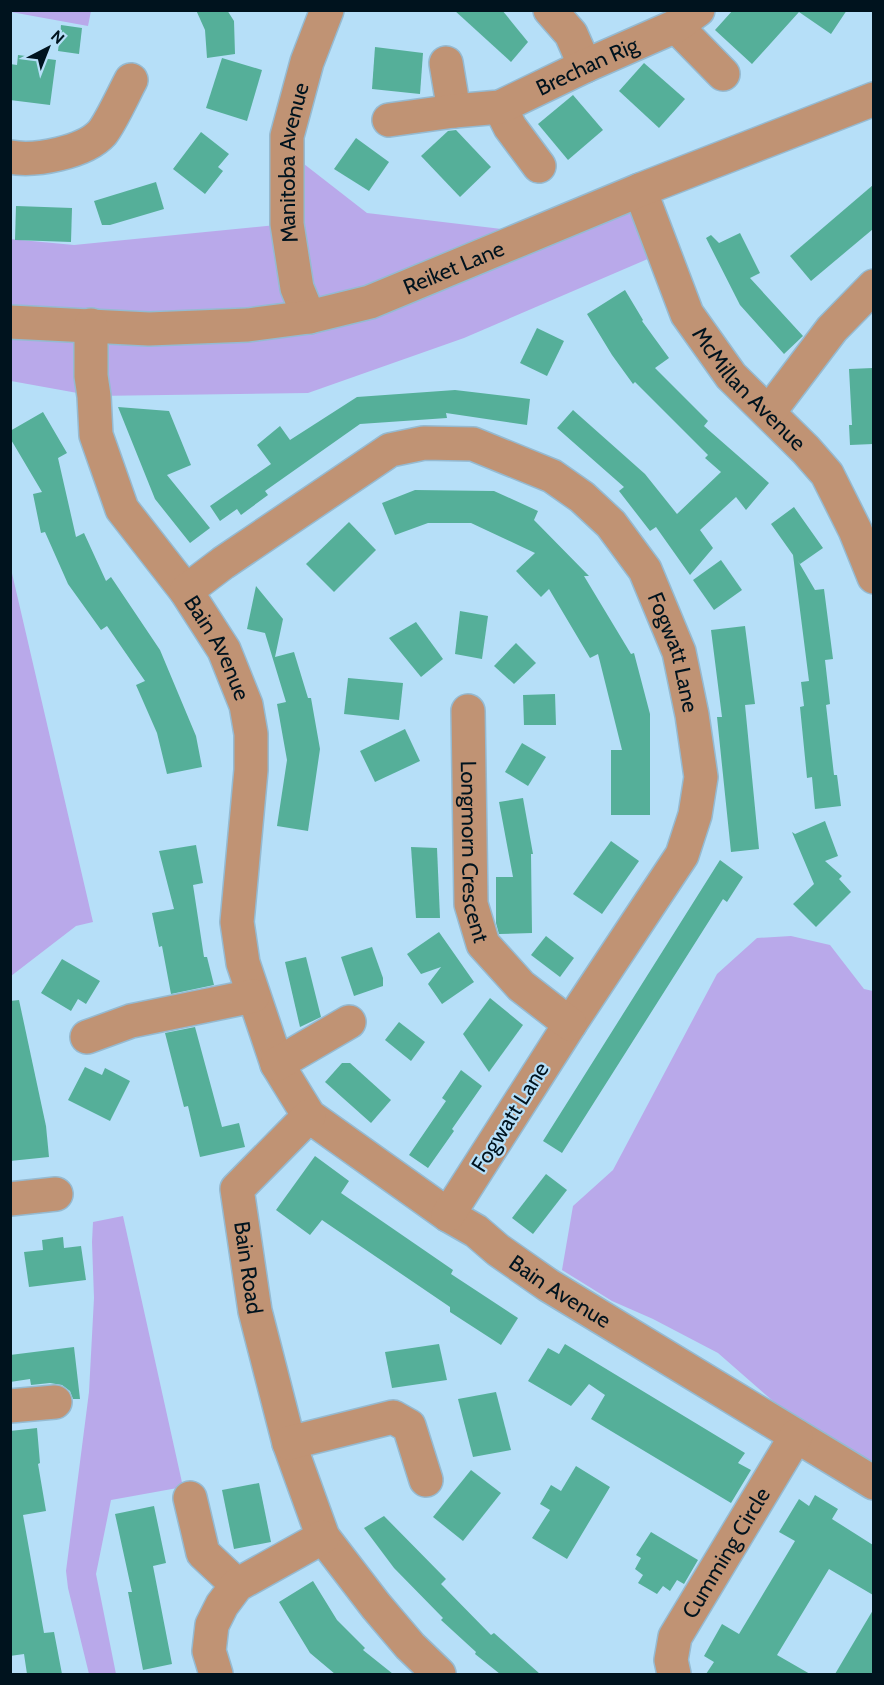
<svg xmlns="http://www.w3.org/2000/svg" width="884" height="1685" font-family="Cabin,sans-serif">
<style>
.green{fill:#b9a9ea}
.building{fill:#55af99}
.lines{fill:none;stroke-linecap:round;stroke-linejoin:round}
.minor-casing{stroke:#95bad1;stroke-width:36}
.minor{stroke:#c09374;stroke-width:33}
.labels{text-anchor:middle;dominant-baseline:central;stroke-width:4.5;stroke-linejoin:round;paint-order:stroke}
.street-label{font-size:22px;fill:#00131e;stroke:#b6dff8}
</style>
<rect width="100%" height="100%" fill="#b6dff8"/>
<!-- green -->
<g class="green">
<path d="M10,11L11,10L91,11L88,26L11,12Z"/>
<path d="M286,150L367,213L526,232L640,190L664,252L464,338L308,393L94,396L11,381L10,239L74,245L286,224Z"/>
<path d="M11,569L93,922L76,926L11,976Z"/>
<path d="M791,936L830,945L864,989L873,991V1467L790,1416L718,1353L653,1319L612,1301L562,1270L573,1206L613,1170L717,974L757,938Z"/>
<path d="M123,1216L183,1487L111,1500L96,1574L116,1674H89L68,1588L66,1571L89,1392L94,1298L92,1242L93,1222Z"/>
</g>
<!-- building -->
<g class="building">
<path d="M196,10H227L234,21L235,54L207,58L205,30Z"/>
<path d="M454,10H502L528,42L511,62Z"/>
<path d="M733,10H847L831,34L799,12L752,64L715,30Z"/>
<path d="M61,25L82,28L79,54L58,51Z"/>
<path d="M375,47L423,53L420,94L372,89Z"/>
<path d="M18,55L56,60L50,105L10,100V64L17,65Z"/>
<path d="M222,58L262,70L247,121L206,108Z"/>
<path d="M644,63L685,99L659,128L619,91Z"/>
<path d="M573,95L603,130L568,160L538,124Z"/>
<path d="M456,130L491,167L460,197L421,156L448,131Z"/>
<path d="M201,132L229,154L218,167L223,171L205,194L173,169Z"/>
<path d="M356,138L389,162L369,191L334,169Z"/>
<path d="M156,182L164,209L110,225H102L94,201Z"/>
<path d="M873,185V229L811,281L790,256Z"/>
<path d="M16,206L72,208L71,242L15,240Z"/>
<path d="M740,233L760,273L750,278L803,336L784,354L740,305L706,238L711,235L719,243Z"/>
<path d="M625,290L643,320L642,321L669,358L655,368L708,421L704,426L769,483L746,510L736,497L700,530L713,548L690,575L656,527L650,531L619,491L624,487L557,428L573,410L645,474L677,514L721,472L705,458L708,455L635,382L633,384L612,355L587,314Z"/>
<path d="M537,328L564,341L547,376L520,363Z"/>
<path d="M873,368V444L850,445L849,425H852L849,369Z"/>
<path d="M455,390L530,399L527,425L446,413L447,418L360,424L265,491L268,495L241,515L237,509L220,521L210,506L271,464L257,445L280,426L290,440L357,397Z"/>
<path d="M118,407L169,411L191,465L167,475L210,528L190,543L155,499Z"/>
<path d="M43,412L67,453L58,458L76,537L84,533L106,581L111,577L160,650L196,736L202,767L167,774L157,733L136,685L145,681L107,626L101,630L68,584L45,532L41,533L33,494L42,492L10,438V431Z"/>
<path d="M415,490L494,491L538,511L534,520L589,576H584L631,654L634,653L650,714V815H611V750H622L598,654L590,658L549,589L541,597L516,571L535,553L471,523H428L395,535L382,503Z"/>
<path d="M794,507L823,548L800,564L798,561L815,590L824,589L833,659L825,660L830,704L826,705L834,775H837L841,806L815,809L812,777L807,778L800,707L804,706L801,682L809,681L793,555L771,524Z"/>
<path d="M349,522L376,550L334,592L306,564Z"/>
<path d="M721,560L742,590L714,610L693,580Z"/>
<path d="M256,586L283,619L275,657L294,652L308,698H311L320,749L308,831L277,826L287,760L277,704L286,702L265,633L247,629Z"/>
<path d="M460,611L488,616L482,659L455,654Z"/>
<path d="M416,622L443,659L421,677L389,638Z"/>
<path d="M745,626L755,704L745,705L759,849L731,852L717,717H722L711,630Z"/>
<path d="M516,643L536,663L514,684L494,666Z"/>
<path d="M348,678L403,683L399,720L344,714Z"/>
<path d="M555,694L556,725H524L523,695Z"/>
<path d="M405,729L420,761L375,782L360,751Z"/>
<path d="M522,743L546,757L528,786L505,772Z"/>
<path d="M523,798L533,854H531L532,933L499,934L496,923V877H513L499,802Z"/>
<path d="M825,821L838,856L825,861L842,876L839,879L851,892L816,927L793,904L814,884L792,832L795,834Z"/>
<path d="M611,841L639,861L602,914L573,894Z"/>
<path d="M196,845L203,883L193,885L204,957H207L214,985L171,994L162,946L159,947L152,913L174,909L159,851Z"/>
<path d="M411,847L437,848L440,918H416Z"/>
<path d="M720,860L743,877L727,902L723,899L562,1153L543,1141Z"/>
<path d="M439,932L474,982L442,1004L428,984L441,967L421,974L407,954Z"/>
<path d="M546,936L574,958L560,977L531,955Z"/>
<path d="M372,947L383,978V986L354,996L341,957Z"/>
<path d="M306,957L321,1017L300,1027L285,962Z"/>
<path d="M62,959L100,981L86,1004L78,999L71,1011L41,993Z"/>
<path d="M490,998L523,1025L489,1072L463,1034Z"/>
<path d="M19,1000L46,1126L49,1157L10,1161V1001Z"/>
<path d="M399,1022L425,1042L411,1061L385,1040Z"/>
<path d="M195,1027L222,1127L239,1123L245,1147L200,1157L188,1106L184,1107L165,1033Z"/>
<path d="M342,1063H350L391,1100L371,1123L325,1082Z"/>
<path d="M85,1067L102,1075L105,1068L130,1081L110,1121L68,1100Z"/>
<path d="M461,1070L482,1086L452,1129L454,1131L428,1168L409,1155L446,1101L442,1098Z"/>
<path d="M315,1156L349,1181L341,1193L453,1270L451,1274L518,1318L501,1345L450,1312V1307L322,1220L310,1235L276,1210Z"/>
<path d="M546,1174L567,1190L533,1234L512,1218Z"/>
<path d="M63,1237L64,1248L81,1246L86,1280L29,1287L24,1252L43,1250L42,1240Z"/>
<path d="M439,1344L447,1380L392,1388L385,1352Z"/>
<path d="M565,1344L745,1453L738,1463L751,1470L731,1503L591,1419L605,1395L589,1384L571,1406L528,1381L548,1348L559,1354Z"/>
<path d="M74,1347L80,1399H73L70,1391L62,1385L50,1383L31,1385L30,1379L10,1382V1355Z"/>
<path d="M496,1392L511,1450L473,1457L458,1399Z"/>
<path d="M37,1428L40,1463L38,1464L46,1511L23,1515L44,1633L54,1632L62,1674H27L24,1654L10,1656V1431Z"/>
<path d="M576,1466L610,1487L567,1559L532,1538L550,1510L540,1504L551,1485L561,1491Z"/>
<path d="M471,1470L501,1493L463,1541L433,1517Z"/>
<path d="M259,1483L271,1542L234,1549L222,1490Z"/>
<path d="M815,1495L838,1509L832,1519L873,1545V1595L829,1569L777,1655L810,1674H706L714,1662L704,1656L722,1624L739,1634L795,1541L779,1532L799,1499L809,1506Z"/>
<path d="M154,1506L166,1563L153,1566L172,1664L143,1670L128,1592H132L115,1514Z"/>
<path d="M384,1516L446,1579L441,1584L491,1635L494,1633L540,1674H500L475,1654L476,1652L441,1620L443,1618L394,1568L364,1528Z"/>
<path d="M651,1532L698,1560L684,1584L677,1580L670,1591L663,1586L657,1594L638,1583L643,1575L635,1569L641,1558L636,1555Z"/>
<path d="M313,1581L337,1620L365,1648L363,1650L393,1674H335L310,1653L279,1602Z"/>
<path d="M873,1610V1674H835Z"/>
</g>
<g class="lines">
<defs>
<g id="minor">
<path d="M550,10L571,34L585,66"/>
<path d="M676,26L723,74"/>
<path d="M446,63L454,111"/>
<path d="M500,107L510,127L539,166"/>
<path id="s1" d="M389,120L454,111L500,107L585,66L676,26L698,10"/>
<path d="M10,157C35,162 85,152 102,133C111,122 124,93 131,80"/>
<path id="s2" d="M640,190L687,314L731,376L806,450L827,474L855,530L874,577"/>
<path id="s3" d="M309,317L297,288L287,224V136L307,62L327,10"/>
<path id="s4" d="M10,322L149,329L248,325L309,317L370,302L640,190L874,99"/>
<path id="s5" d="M91,325V376L94,396L96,435L122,509L186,591L224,650L246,705L251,734V770L237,922L243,963L277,1064L309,1116L448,1215L476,1231L498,1250L548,1285L874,1483"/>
<path d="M769,412L832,329L874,286"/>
<path id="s6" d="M186,591L223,563L390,450L424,443L473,444L552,476L582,497L611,524L645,570L679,652L692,715L701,777L695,815L682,855L570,1024L448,1215"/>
<path id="s7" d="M468,711L471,904L483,944L521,986L570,1024"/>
<path d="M87,1037L131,1021L253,996"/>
<path d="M277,1064L349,1022"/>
<path id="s8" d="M309,1116L237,1189L255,1311L289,1443L323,1537L376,1606L410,1646L439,1674"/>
<path d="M10,1199L56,1194"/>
<path d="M10,1406L55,1402"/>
<path d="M289,1443L393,1417L409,1426L426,1480"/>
<path d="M190,1498L203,1553L237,1585"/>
<path d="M216,1674L209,1651L212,1625L222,1605L237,1585L323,1537"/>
<path id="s9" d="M674,1674L671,1660L675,1637L796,1436"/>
</g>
</defs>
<!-- minor casing -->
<use href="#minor" class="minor-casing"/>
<!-- minor -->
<use href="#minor" class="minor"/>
</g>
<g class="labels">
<!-- street labels -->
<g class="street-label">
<text stroke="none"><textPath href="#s1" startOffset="208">Brechan Rig</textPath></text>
<text stroke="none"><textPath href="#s3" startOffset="158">Manitoba Avenue</textPath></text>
<text stroke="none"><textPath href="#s4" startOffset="453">Reiket Lane</textPath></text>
<text stroke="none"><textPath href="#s2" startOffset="230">McMillan Avenue</textPath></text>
<text stroke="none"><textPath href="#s5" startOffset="358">Bain Avenue</textPath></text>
<text stroke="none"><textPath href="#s6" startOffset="638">Fogwatt Lane</textPath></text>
<text stroke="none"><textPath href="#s7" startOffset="141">Longmorn Crescent</textPath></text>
<text transform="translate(510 1117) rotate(-58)">Fogwatt Lane</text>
<text stroke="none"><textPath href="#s8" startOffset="182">Bain Road</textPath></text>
<text stroke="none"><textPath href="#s5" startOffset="1156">Bain Avenue</textPath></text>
<text stroke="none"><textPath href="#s9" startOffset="136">Cumming Circle</textPath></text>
</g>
</g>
<!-- border -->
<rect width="884" height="1685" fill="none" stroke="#00131e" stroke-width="24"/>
<!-- north arrow -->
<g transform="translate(48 48) rotate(42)" stroke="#b6dff8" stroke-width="4.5" paint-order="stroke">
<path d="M0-4.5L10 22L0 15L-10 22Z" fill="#00131e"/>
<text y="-9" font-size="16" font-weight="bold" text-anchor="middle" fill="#00131e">N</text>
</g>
</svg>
